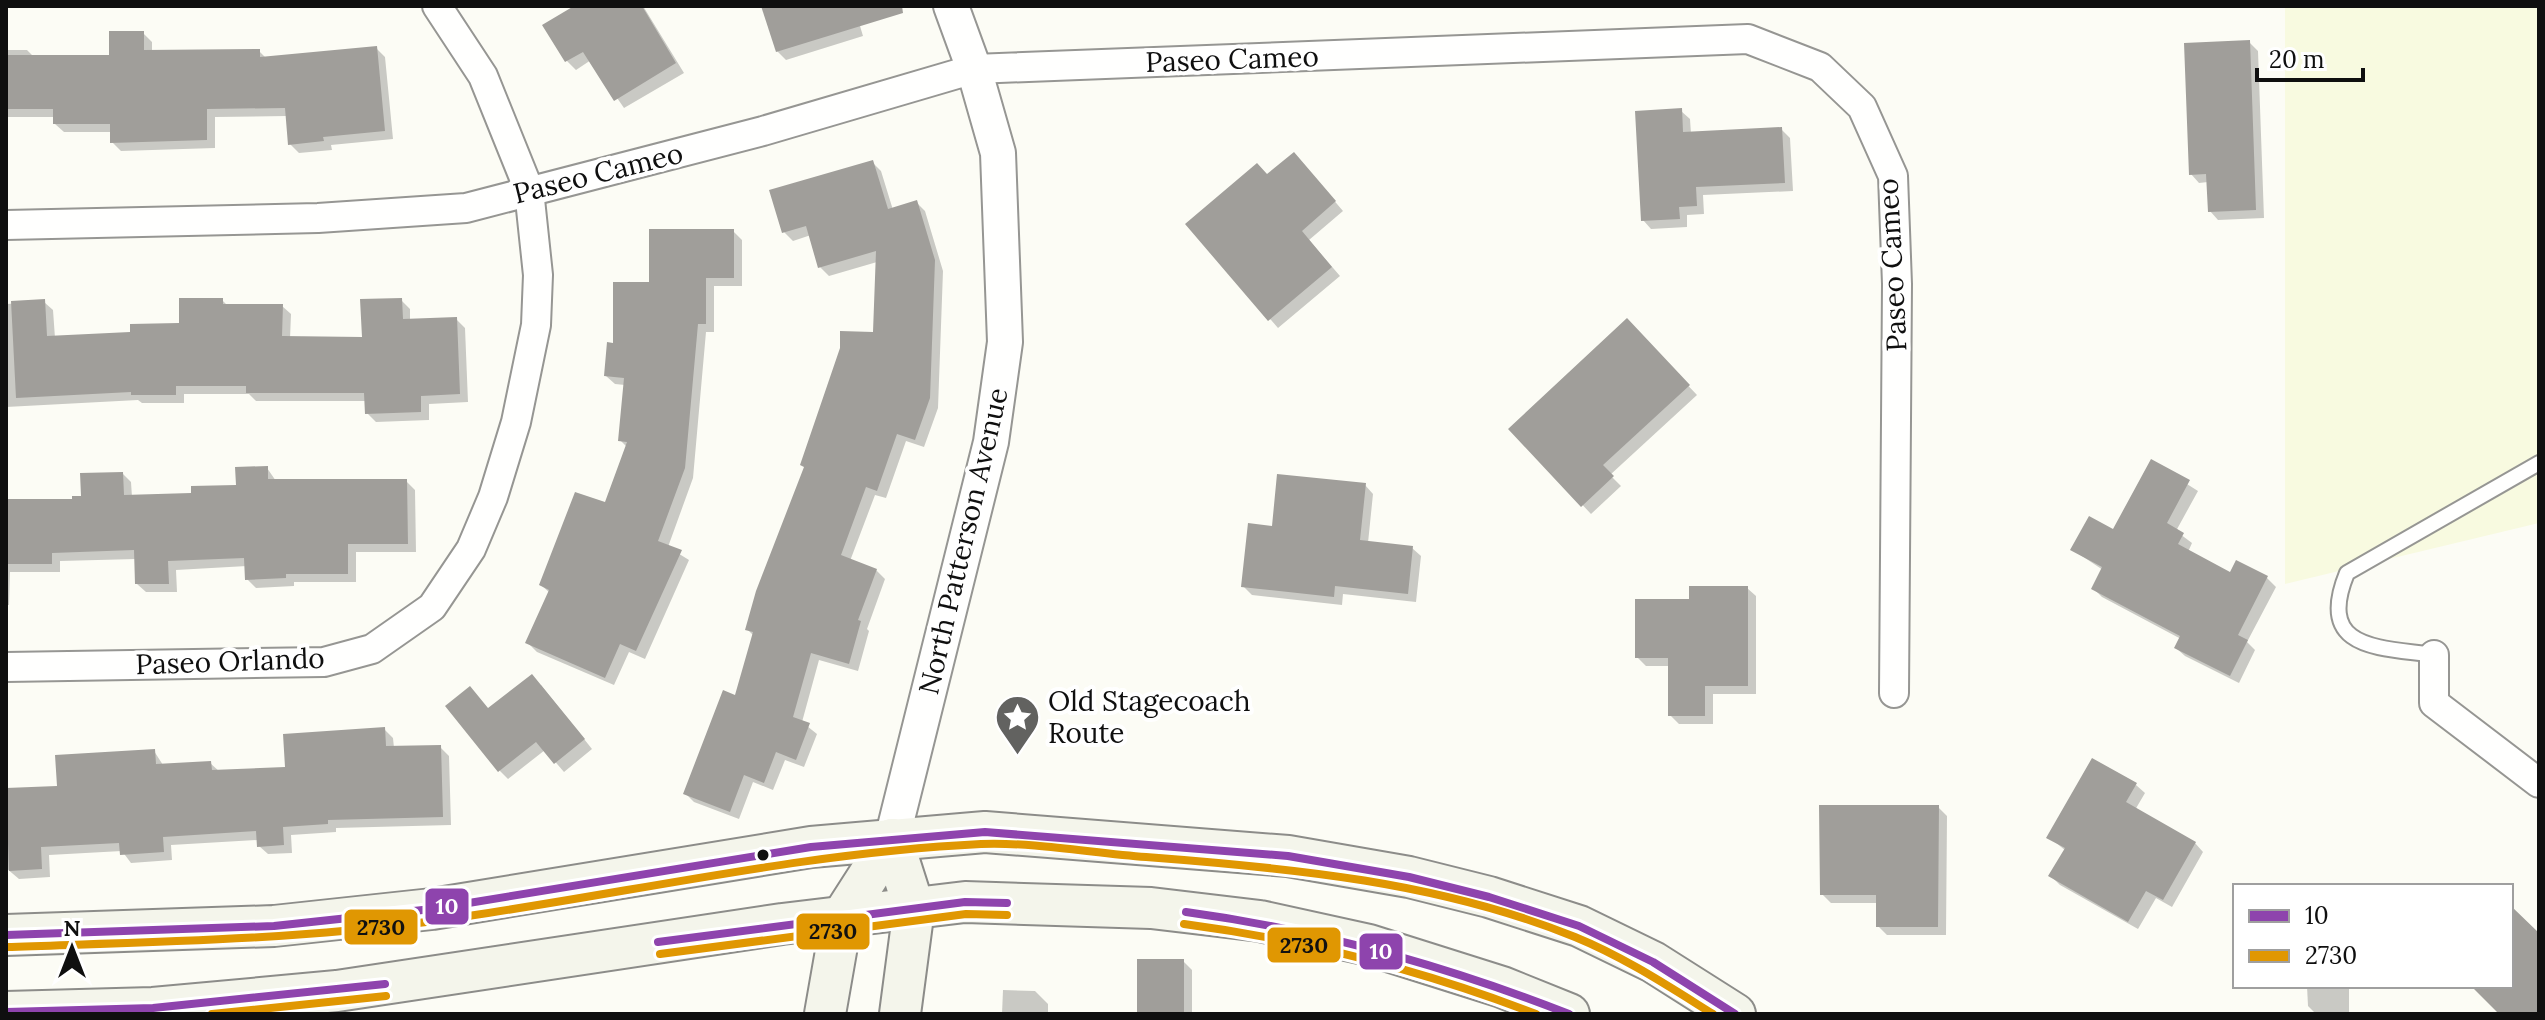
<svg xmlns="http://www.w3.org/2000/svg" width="2545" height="1020" font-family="Lora,serif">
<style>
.farmland{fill:#f8fae0}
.shadow{fill:#0003}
.building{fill:#a09e9a}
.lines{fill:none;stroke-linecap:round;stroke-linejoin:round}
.service-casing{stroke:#969693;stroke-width:18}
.minor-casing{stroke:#969693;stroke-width:32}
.tertiary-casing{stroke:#969693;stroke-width:38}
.secondary-casing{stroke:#8c8c89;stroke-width:44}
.service{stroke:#fffffe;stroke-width:14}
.minor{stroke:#fffffe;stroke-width:28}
.tertiary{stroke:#fffffe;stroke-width:34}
.secondary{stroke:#f4f5eb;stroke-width:40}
.bus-1-casing{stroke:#fff;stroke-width:14}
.bus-2-casing{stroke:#fff;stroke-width:14}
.bus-1{stroke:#8e44ad;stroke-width:8}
.bus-2{stroke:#e09702;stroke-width:8}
.bus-dot{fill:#0f0f0f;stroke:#fff;stroke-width:3}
.labels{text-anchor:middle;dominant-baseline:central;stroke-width:8;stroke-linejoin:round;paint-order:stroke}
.street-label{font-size:28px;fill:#0f0f0f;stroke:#fff}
.poi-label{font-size:28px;fill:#0f0f0f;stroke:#fff;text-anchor:start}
.line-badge{stroke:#fff;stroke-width:3}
.badge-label{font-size:22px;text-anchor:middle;font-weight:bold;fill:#fff}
.pale-badge-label{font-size:22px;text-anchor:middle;font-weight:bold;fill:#111}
</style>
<rect width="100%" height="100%" fill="#fcfcf5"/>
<!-- farmland -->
<path class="farmland" d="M2285,6H2539V523L2285,584Z"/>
<!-- shadow -->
<g class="shadow">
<path d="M578,6H643L684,73L624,108L591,60L576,70L567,61Z"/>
<path d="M763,6H854L863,36L786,60L777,51Z"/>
<path d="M143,33L152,42V52L259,51L266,58L376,48L385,57L393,139L331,145L332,150L299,153L290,144L287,116L215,117V148L121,151L112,142V132H64L55,124V117H6V50H27L34,57H111Z"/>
<path d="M2249,42L2258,51L2264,218L2218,220L2210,211L2208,182L2199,183L2191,174Z"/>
<path d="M1681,111L1690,119L1691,134L1781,129L1790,138L1793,191L1703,195L1704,214L1687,215V227L1651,229L1643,220Z"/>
<path d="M872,162L881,171L893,210L916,202L925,211L943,271L938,408L924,447L906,441L886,498L875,495L850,561L876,570L885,579L867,629L869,631L858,671L819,660L802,722L817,734L804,767L785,760L773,790L753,782L739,819L694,802L685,793L736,698L754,636L748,630L875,334L877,262L829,276L820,267L811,235L793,241L784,232Z"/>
<path d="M1302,163L1343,211L1309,240L1340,276L1278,328L1187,224L1268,176Z"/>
<path d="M733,231L742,240V286H714V332H706L693,478L668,547L689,560L645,659L629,652L614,685L537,652L528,643L550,593L541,585L606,505L627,447L620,440L625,385L615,384L606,376L651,284Z"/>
<path d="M222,300L228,306H282L291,314L290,339H364L401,300L410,309V321L456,319L465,328L468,402L429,404V420L376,422L367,413L366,401H256L249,394H184V403H142L138,400L6,407V304L44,302L53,310L55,338L132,334L181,325Z"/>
<path d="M1627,321L1697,395L1610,475L1621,486L1591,514L1511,429Z"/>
<path d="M2152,462L2198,491L2176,531L2192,543L2188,552L2230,575L2267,578L2276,587L2247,642L2255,650L2239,683L2185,656L2176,648L2181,639L2102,597L2093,588L2103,570L2073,550L2114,532Z"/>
<path d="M267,468L276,481H406L415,490L416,552H356V582H294V586L256,588L247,579V566L176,570L177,592H146L137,584L136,559L60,561V572H10L9,605H6V501H74L123,474L131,482L132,497L193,495L238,486Z"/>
<path d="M1365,485L1373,494L1368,543L1412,548L1421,556L1416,602L1343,594L1342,605L1252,595L1243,586L1273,528Z"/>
<path d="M1747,588L1756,596V694H1713V724H1679L1670,715V666H1646L1637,657L1691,601Z"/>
<path d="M541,685L592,749L564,772L545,750L508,779L500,771L489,710Z"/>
<path d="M384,729L393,738L394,748L440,747L449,756L451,825L336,828V832L291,835L292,853L268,854L259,846L258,840L171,845L172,860L131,863L122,851L49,855L50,877L19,879L6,868V790L59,788L154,751L163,765L210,763L220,772L287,769Z"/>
<path d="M2136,785L2145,793L2135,810L2195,843L2203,852L2172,907L2156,898L2138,929L2060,885L2051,876L2066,851L2049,837Z"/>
<path d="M1938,807L1947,816L1946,935H1887L1878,926V903H1831L1822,894Z"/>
<path d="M1183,961L1192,970V1014H1139Z"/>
<path d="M2307,986H2349V1014H2316L2308,1006Z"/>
<path d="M1003,990L1035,991L1048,1004V1014H1002Z"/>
</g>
<!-- building -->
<g class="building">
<path d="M574,6H642L676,63L614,101L583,52L565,62L542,25Z"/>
<path d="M761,6H902L903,13L776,52Z"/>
<path d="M109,31H144V50L260,49V57L377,46L385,131L323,137L324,141L288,145L285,108L207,109V140L110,143V124H53V109H6V55H109Z"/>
<path d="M2250,40L2256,210L2208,212L2206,174L2189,175L2184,43Z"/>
<path d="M1682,108L1683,132L1782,127L1785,183L1696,187L1697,206L1679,207L1680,219L1641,221L1635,111Z"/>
<path d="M1294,152L1336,201L1302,231L1332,267L1268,321L1185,224L1257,163L1267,174Z"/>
<path d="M873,160L888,209L917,200L935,260L930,398L915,440L897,434L877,491L866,487L841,555L877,569L858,620L861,621L849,664L811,653L793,717L810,723L796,760L776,752L764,783L744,775L730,812L683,794L723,690L735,695L753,632L745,630L756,591L804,467L800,465L840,348V331L873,332L876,251L818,268L806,226L782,233L769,190Z"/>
<path d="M649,229H734V278H706V324H698L685,468L658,541L682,550L636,651L620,644L605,678L525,643L549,590L539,585L575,492L605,502L627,442L618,441L624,378L604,376L607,342L613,343V282H649Z"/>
<path d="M179,298H223V304H283L282,336L362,337L360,299L402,298L403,319L457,317L460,394L421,396V412L365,414L364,393H246V386H176V395H131V392L16,398L11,301L45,299L47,336L130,332V324L179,323Z"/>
<path d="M1627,318L1690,385L1603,465L1614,476L1581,507L1508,429Z"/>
<path d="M2151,459L2190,480L2167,523L2184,533L2178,544L2230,572L2236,560L2268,576L2238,635L2248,640L2230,676L2174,648L2180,636L2091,589L2102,567L2070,550L2089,516L2113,529Z"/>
<path d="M268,466V479H407L408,544H348V574H286V578L245,580L244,558L168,561L169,584H135L134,550L52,553V564H6V499H72V496H81L80,473L123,472L124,495L191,493V486L236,485L235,467Z"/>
<path d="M1277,474L1366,483L1360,540L1413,546L1408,594L1335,586L1334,597L1241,587L1248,523L1272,526Z"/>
<path d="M1689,586H1748V686H1705V716H1668V658H1635V599H1689Z"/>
<path d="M532,674L585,739L554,764L536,742L498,772L445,706L470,686L488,708Z"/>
<path d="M385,727L386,746L441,745L443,817L328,820V824L283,827L284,845L257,847L256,831L163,837L164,852L120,855L119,843L41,847L42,869L9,871L6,788L57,786L55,755L155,749L156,764L211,761L212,770L285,767L283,734Z"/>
<path d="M2092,758L2137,783L2126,802L2196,842L2163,900L2146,891L2128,922L2048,876L2065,848L2046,838Z"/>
<path d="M1819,805H1939L1938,927H1876V895H1820Z"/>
<path d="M2511,906L2539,933V1014H2499L2471,986H2511Z"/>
<rect x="1137" y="959" width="47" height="55"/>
</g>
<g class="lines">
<defs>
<path id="service" d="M2434,655C2380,647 2315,651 2347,573L2539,463"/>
<g id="minor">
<path d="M6,225L318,218L466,208L763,131L974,69L1748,39L1820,67L1862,107L1893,176L1897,284L1894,693"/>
<path d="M2434,655V703L2539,783"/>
<path d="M6,667L324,662L372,649L432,607L471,549L493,497L516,422L536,325L538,275L529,190L483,76L437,6"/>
</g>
<path id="tertiary" d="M892,839L991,442L1005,342L998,153L974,69L951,6"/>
<g id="secondary">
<path d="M892,839L914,908L900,1014"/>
<path d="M6,935L274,926L432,909L811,847L985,832L1288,856L1409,877L1489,897L1579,926L1653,962L1735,1014"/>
<path d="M6,1012L153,1008L337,991L782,924L965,902L1151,908L1260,921L1369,945L1502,987L1569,1014"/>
<path d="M825,1014L842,917L892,839"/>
</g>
</defs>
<!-- service casing -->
<use href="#service" class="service-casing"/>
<!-- minor casing -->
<use href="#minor" class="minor-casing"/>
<!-- tertiary casing -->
<use href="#tertiary" class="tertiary-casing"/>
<!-- secondary casing -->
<use href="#secondary" class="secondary-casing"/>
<!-- service -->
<use href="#service" class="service"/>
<!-- minor -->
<use href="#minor" class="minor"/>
<!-- tertiary -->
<use href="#tertiary" class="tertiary"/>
<!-- secondary -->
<use href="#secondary" class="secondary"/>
<defs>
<g id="bus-1">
<path d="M1186,912C1319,930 1444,965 1569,1014"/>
<path d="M6,935L274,926L432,909L811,847L985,832L1288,856L1409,877L1489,897L1579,926L1653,962L1735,1014"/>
<path d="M658,942L965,902L1007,903"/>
<path d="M6,1012L153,1008L385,984"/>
</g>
<g id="bus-2">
<path d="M1184,924C1305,940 1422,970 1536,1014"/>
<path d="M6,947C149,942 292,940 434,921C617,896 796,853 981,844C1035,842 1092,853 1146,857C1291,868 1440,882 1575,937C1624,957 1668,986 1713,1014"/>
<path d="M660,954L966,914L1007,915"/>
<path d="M212,1014L386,996"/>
</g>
</defs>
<!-- bus-1 casing -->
<use href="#bus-1" class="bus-1-casing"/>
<!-- bus-2 casing -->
<use href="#bus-2" class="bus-2-casing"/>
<!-- bus-1 -->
<use href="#bus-1" class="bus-1"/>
<!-- bus-2 -->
<use href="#bus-2" class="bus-2"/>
</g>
<!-- icons -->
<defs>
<symbol id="sight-pin" viewBox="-11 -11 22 30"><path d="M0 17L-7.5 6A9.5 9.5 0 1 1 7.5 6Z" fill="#626260" stroke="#fff"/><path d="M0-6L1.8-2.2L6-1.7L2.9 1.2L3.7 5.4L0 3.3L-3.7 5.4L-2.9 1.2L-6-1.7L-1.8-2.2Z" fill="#fff"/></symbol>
</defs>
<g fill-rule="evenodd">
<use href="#sight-pin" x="992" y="692" width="51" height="69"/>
</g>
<!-- markers -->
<circle class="bus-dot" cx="763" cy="855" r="7"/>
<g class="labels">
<!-- street labels -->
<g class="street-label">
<text transform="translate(1232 59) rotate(-2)">Paseo Cameo</text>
<text transform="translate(598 173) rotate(-14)">Paseo Cameo</text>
<text transform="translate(1892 265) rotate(-93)">Paseo Cameo</text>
<text transform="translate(963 541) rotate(-77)">North Patterson Avenue</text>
<text transform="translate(230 661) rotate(-2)">Paseo Orlando</text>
</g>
<!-- poi labels -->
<g class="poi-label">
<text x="1048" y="701">Old Stagecoach<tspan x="1048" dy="32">Route</tspan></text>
</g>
</g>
<g class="line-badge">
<rect x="424" y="887" width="46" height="39" rx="8" fill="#8e44ad"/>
<rect x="343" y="908" width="76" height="38" rx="8" fill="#e09702"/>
<rect x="795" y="912" width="76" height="39" rx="8" fill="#e09702"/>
<rect x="1266" y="926" width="76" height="38" rx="8" fill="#e09702"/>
<rect x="1358" y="932" width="46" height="39" rx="8" fill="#8e44ad"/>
</g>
<g class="badge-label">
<text x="447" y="914">10</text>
<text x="1381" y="959">10</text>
</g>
<g class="pale-badge-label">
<text x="381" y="935">2730</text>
<text x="833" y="939">2730</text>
<text x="1304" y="953">2730</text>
</g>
<!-- border -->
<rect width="2545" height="1020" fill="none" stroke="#0f0f0f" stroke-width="16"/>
<!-- legend -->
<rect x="2233" y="884" width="280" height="104" fill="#ffffff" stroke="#9f9f9f" stroke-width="2"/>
<rect x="2249" y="910" width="40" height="12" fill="#8e44ad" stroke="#9f9f9f" stroke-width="2"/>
<text x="2305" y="924" font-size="24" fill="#0f0f0f">10</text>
<rect x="2249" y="950" width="40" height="12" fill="#e09702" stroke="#9f9f9f" stroke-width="2"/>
<text x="2305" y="964" font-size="24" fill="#0f0f0f">2730</text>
<!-- north arrow -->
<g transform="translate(72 948)" stroke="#ffffff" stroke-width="6" paint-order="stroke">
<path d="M0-6L14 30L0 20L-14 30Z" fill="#0f0f0f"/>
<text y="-12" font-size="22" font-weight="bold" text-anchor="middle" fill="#0f0f0f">N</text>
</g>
<!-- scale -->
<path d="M2257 68v12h106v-12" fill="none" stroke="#0f0f0f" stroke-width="4"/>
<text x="2269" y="68" font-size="24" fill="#0f0f0f" stroke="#ffffff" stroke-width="6" paint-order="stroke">20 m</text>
</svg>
